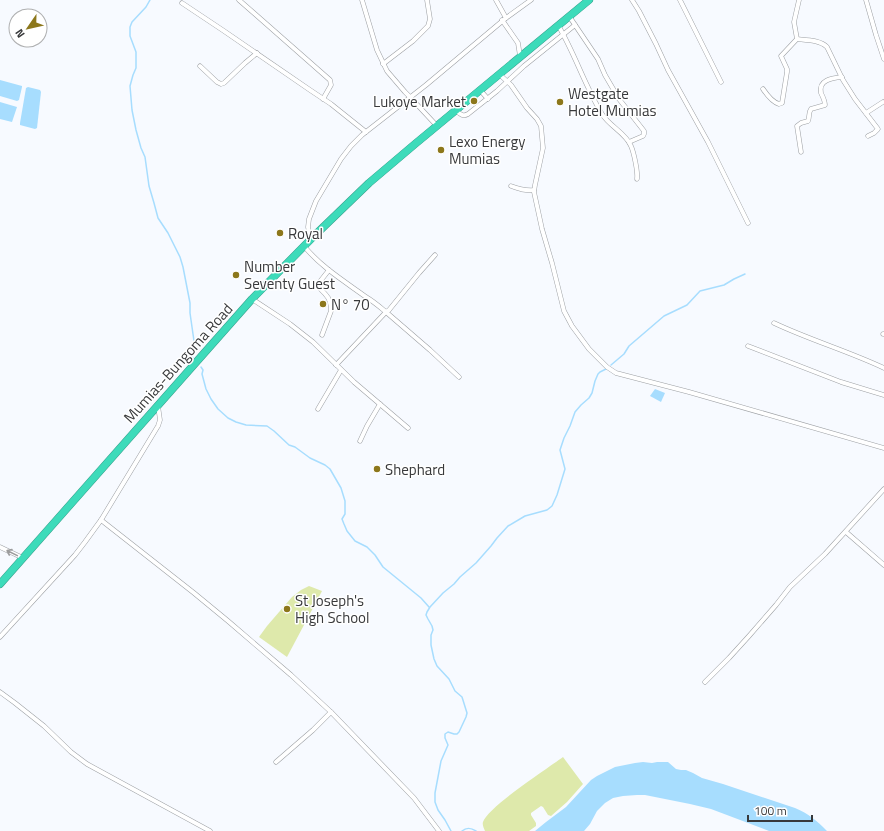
<svg xmlns="http://www.w3.org/2000/svg" width="884" height="831" font-family="'Titillium Web',sans-serif">
<style>
.green{fill:#dee9ab}
.water{fill:#a7ddfe}
.lines{fill:none;stroke-linecap:round;stroke-linejoin:round}
.stream{stroke:#a7ddfe;stroke-width:1.5}
.street-casing{stroke:#9da0a4;stroke-width:5}
.highway-casing{stroke:#3ba28e;stroke-width:8}
.street{stroke:#fff;stroke-width:4}
.highway{stroke:#3ddbba;stroke-width:7}
.oneway{stroke:#9c9c9d}
.poi-dot{fill:#8c771b;stroke:#fff;stroke-width:1.5}
.labels{text-anchor:middle;dominant-baseline:central;stroke-width:3;stroke-linejoin:round;paint-order:stroke}
.poi-label{font-size:15px;fill:#38393b;stroke:#fff;text-anchor:start}
.street-label{font-size:15px;fill:#38393b;stroke:#fff}
</style>
<rect width="100%" height="100%" fill="#f7faff"/>
<!-- green -->
<g class="green">
<path d="M309,586L322,591L287,657L259,637L267,626L292,597L301,590Z"/>
<path d="M563,757L583,784L567,802L551,816L548,815L543,807L541,806L531,813V815L536,823V826L529,831H485C484,828 482,825 483,822C488,807 548,768 563,757Z"/>
</g>
<!-- water -->
<g class="water">
<path d="M0,80L22,86V87L19,100L17,101L0,96Z"/>
<path d="M28,87L40,90L41,92L37,128L35,129L20,125V123L26,88Z"/>
<path d="M0,102L17,107L12,122L0,119Z"/>
<path d="M655,389L665,393L661,402L650,396Z"/>
<path d="M643,762L652,763L657,762H668L676,769L681,770H686L693,773L702,778L723,784L795,808C809,814 816,820 827,831H769L711,809L690,804L645,795H637L623,796L613,798L605,803L597,811L590,824L584,831H535L546,822L566,807L591,780L597,776L615,767L635,763Z"/>
</g>
<g class="lines">
<!-- stream -->
<g class="stream">
<path d="M150,0L146,7L132,22L130,27V36L136,52V68L133,75L130,86L132,110L136,130L141,148L145,157L149,186L154,203L158,218L168,233L180,257L183,267L190,303V313L194,341L192,356L193,358"/>
<path d="M611,365L624,354L629,346L664,316L687,305L700,291L724,285L734,279L745,274"/>
<path d="M201,367L203,370L202,374L206,389L211,399L218,409L228,418L236,422L246,425L267,426L274,431L289,445L295,447L310,458L325,465L330,469L341,488L345,501V514L342,519L344,524L347,531L355,541L367,547L375,555L383,567L421,598L429,607"/>
<path d="M451,831L445,820L438,810L435,802V793L441,761L448,745L445,738V734L448,732L454,734H457L459,732L466,717L467,713L462,697L455,691L449,679L437,666L434,659L431,645V635L433,630L432,626L428,619L426,615L427,612L430,607L443,593L454,584L460,577L476,563L491,546L497,538L508,526L525,516L547,510L552,506L557,495L565,469L560,450L564,438L570,426L575,412L581,405L589,398L592,393L595,381L598,374L600,372L606,369"/>
<path d="M462,831C467,827 471,828 476,831"/>
</g>
<defs>
<g id="street">
<path d="M239,0L330,80L331,85L323,99"/>
<path d="M362,0L377,50L387,71L405,92L410,97L437,126"/>
<path d="M496,0L506,18"/>
<path d="M632,0L639,11L656,44L668,70L708,142L748,223"/>
<path d="M680,0L721,82"/>
<path d="M866,0L876,35L884,59"/>
<path d="M182,3L224,31L310,90L331,104L366,132"/>
<path d="M569,16L598,59L605,75L619,99L644,131V134L643,136L629,142"/>
<path d="M502,20L518,43L520,56"/>
<path d="M558,25C575,54 585,86 602,114C609,126 626,133 631,146C634,153 638,172 637,179"/>
<path d="M797,39C807,40 820,40 827,47L843,80L855,99L878,129L874,133L868,136"/>
<path d="M383,64L413,41L428,26L430,19L427,0"/>
<path d="M200,66L217,82L221,84L224,83L245,63L257,53"/>
<path d="M499,74L511,85L527,108L537,119L541,126L543,148L535,185L534,192L542,229L552,263L564,311L572,326L589,349L607,367L616,373L689,392L884,448"/>
<path d="M763,89C767,95 772,102 779,104L782,103L787,72V69L781,56L797,39L794,22L799,0"/>
<path d="M480,90L488,99"/>
<path d="M455,110C460,114 463,117 468,114L497,91L524,66L575,25"/>
<path d="M866,113L883,102"/>
<path d="M801,152L797,126L801,123L808,121C810,117 808,113 811,109L825,105C825,101 823,97 821,93C818,80 832,78 842,77"/>
<path d="M511,186C519,189 525,191 534,190"/>
<path d="M313,237L309,232L308,227L309,219L316,201L341,159L351,146L362,135L426,85L506,18L531,0"/>
<path d="M304,246C321,267 344,281 366,297C373,301 380,307 386,312L336,365"/>
<path d="M435,255L419,273L389,310L386,312L430,350L459,377"/>
<path d="M252,299L290,324L313,342L354,382L408,428"/>
<path d="M774,323C810,340 848,351 884,368"/>
<path d="M883,334H884"/>
<path d="M322,335L331,311C331,305 330,299 326,295C323,291 319,289 318,284L329,270"/>
<path d="M748,346L841,382L884,395"/>
<path d="M318,409L341,370"/>
<path d="M360,441L367,426L380,404"/>
<path d="M101,520L194,593L228,621L291,675L331,712L414,798L439,831"/>
<path d="M846,532L884,565"/>
<path d="M0,547L23,558"/>
<path d="M0,637L75,555L85,542L101,520L158,426L160,420L158,406"/>
<path d="M705,682L729,658L749,636L776,605L790,587L825,554L884,489"/>
<path d="M0,692L15,703L44,726L71,752L87,764L210,831"/>
<path d="M276,762L313,730L331,712"/>
</g>
<path id="highway" d="M0,584L252,299L313,237L369,183L415,144L589,0"/>
</defs>
<!-- street casing -->
<use href="#street" class="street-casing"/>
<!-- highway casing -->
<use href="#highway" class="highway-casing"/>
<!-- street -->
<use href="#street" class="street"/>
<!-- highway -->
<use href="#highway" class="highway"/>
</g>
<!-- one-way arrows -->
<defs><path id="oneway-shaft" d="M-6 0H5M1.5-3L5.5 0L1.5 3" fill="none" stroke-width="1.6" stroke-linecap="round" stroke-linejoin="round"/></defs>
<use class="oneway" href="#oneway-shaft" transform="translate(12 553) rotate(-154)"/>
<!-- markers -->
<g class="poi-dot">
<circle cx="474" cy="101" r="4"/>
<circle cx="560" cy="102" r="4"/>
<circle cx="441" cy="150" r="4"/>
<circle cx="280" cy="233" r="4"/>
<circle cx="236" cy="275" r="4"/>
<circle cx="323" cy="304" r="4"/>
<circle cx="377" cy="469" r="4"/>
<circle cx="287" cy="609" r="4"/>
</g>
<g class="labels">
<!-- poi labels -->
<g class="poi-label">
<text x="568" y="93">Westgate<tspan x="568" dy="17">Hotel Mumias</tspan></text>
<text x="466" y="101" text-anchor="end">Lukoye Market</text>
<text x="449" y="141">Lexo Energy<tspan x="449" dy="17">Mumias</tspan></text>
<text x="288" y="233">Royal</text>
<text x="244" y="266">Number<tspan x="244" dy="17">Seventy Guest</tspan></text>
<text x="331" y="304">N° 70</text>
<text x="385" y="469">Shephard</text>
<text x="295" y="600">St Joseph's<tspan x="295" dy="17">High School</tspan></text>
</g>
<!-- street labels -->
<g class="street-label">
<text transform="translate(178 363) rotate(-48)">Mumias-Bungoma Road</text>
</g>
</g>
<!-- north arrow -->
<g transform="translate(28 28) rotate(236)"><circle r="19" fill="#ffffff" stroke="#afb0b1"/>
<path d="M0-3L7 15L0 10L-7 15Z" fill="#8c771b"/>
<text y="-6" font-size="11" font-weight="bold" text-anchor="middle" fill="#38393b">N</text>
</g>
<!-- scale -->
<path d="M748 815v6h64v-6" fill="none" stroke="#38393b" stroke-width="2"/>
<text x="754" y="815" font-size="12" fill="#38393b" stroke="#ffffff" stroke-width="3" paint-order="stroke">100 m</text>
</svg>
